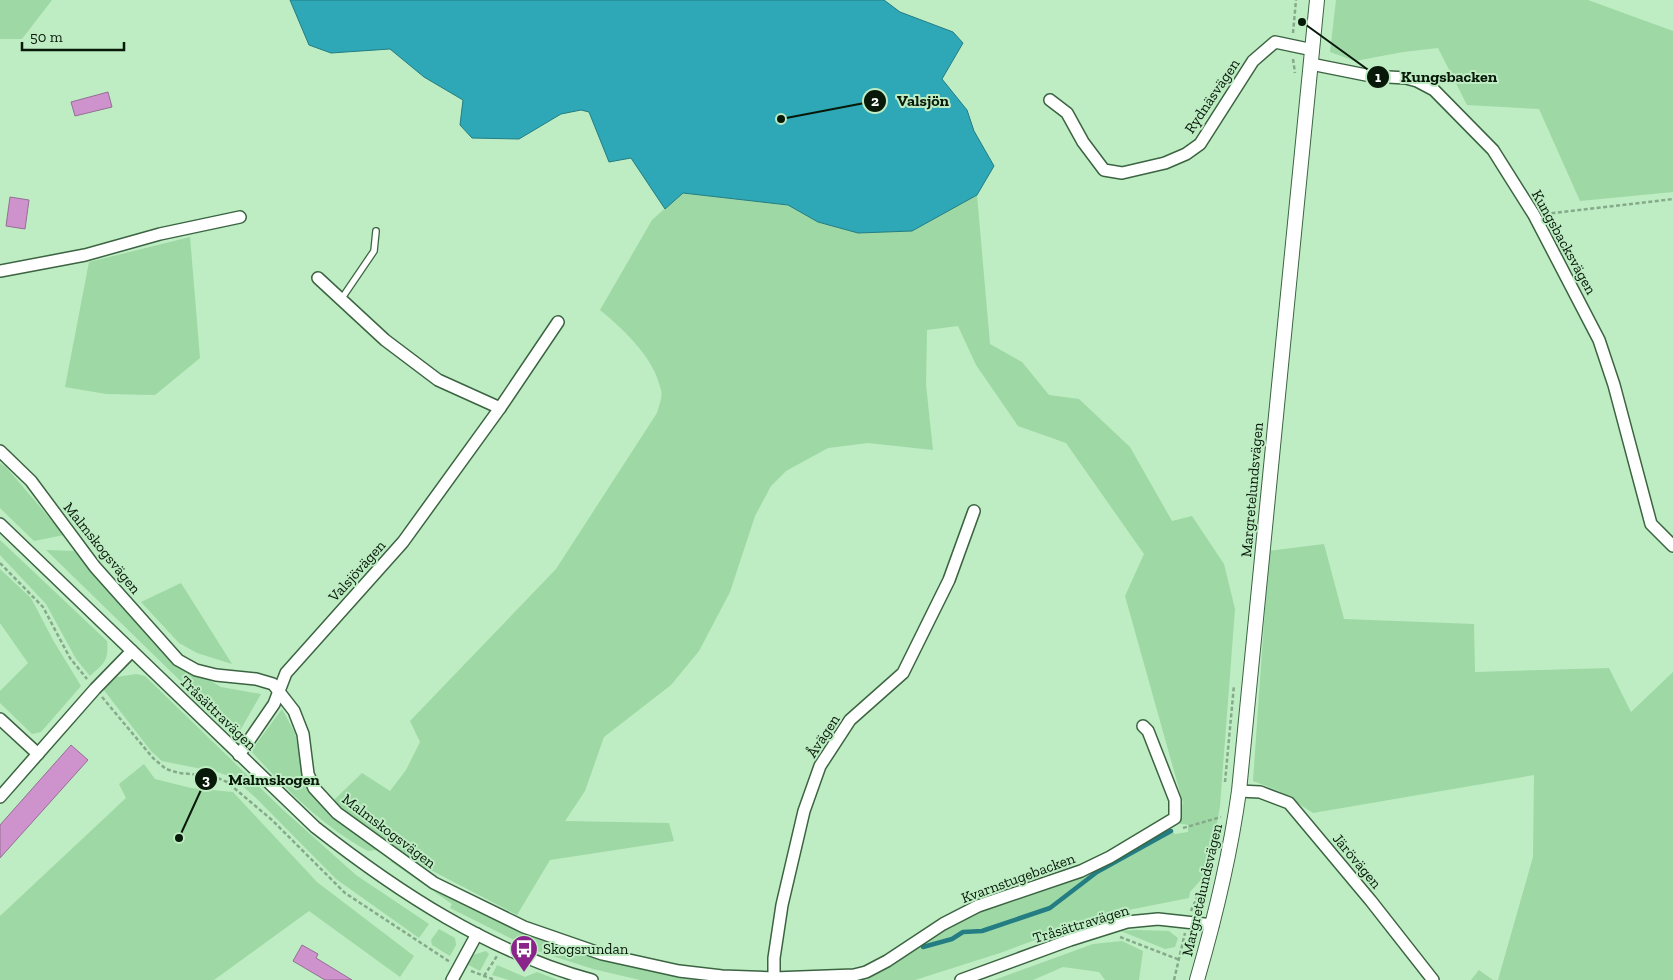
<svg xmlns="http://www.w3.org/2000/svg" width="1673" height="980" font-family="'Zilla Slab',serif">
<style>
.green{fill:#9ed8a5}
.water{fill:#2ea8b7;stroke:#237d83}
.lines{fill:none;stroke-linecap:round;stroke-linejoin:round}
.stream{stroke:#237d83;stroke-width:4.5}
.building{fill:#ce93cc;stroke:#966e94}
.service-casing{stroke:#3b6441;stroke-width:8}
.minor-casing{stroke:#3b6441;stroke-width:14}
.tertiary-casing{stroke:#3b6441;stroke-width:16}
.path{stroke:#85aa89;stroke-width:2.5;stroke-dasharray:4 2.5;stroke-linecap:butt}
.service{stroke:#fff;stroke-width:5.5}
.minor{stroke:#fff;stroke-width:11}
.tertiary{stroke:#fff;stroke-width:14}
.labels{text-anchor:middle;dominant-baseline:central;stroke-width:4;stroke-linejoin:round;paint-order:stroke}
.street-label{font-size:15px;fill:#08190a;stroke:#beecc3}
.poi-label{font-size:15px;fill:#08190a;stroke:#beecc3;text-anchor:start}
.leader{fill:none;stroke:#08190a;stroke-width:2}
.callout-dot{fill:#08190a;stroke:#beecc3;stroke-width:2}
.mark-label{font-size:15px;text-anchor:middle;font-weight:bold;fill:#fff}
.callout-label{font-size:16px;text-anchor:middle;font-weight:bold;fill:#08190a;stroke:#beecc3;stroke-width:4;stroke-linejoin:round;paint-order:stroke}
</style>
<rect width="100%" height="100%" fill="#beecc3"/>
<!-- green -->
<g class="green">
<path d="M0,0H52L22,39H0Z"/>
<path d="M1336,0H1588L1673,31V192L1580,201L1539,109L1467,105L1438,48L1403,52L1355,61L1330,52Z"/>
<path d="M682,193L788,205L818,222L858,233L912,231L977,195L990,344L1022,362L1049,395L1079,399L1130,447L1172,521L1192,516L1224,564L1235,609L1220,806L1209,871L1190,892L1189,898L1103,915L1000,953L915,980H845L961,920L1167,828L1175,834L1188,832V825L1176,823L1183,803L1125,596L1144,554L1066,443L1018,426L976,365L958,326L927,330L926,385L933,450L868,443L828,448L786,471L771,486L755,516L730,592L699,651L671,685L604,737L585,791L565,821L669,823L674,841L550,860L517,915L425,867L346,814L334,800L362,773L390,791L406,770L420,742L410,721L556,569L657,413C659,406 663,396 661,390C654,357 624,330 600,310L652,220Z"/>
<path d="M190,237L200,358L155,395L106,394L65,387L89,262Z"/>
<path d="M0,463L6,467L64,535L34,541L0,508Z"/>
<path d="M0,540L107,641C109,661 104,663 90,676L76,659L46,604L0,555Z"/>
<path d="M1324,544L1344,619L1474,624L1475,672L1609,668L1631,712L1673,672V980H1498L1533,857L1534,775L1313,813L1279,791L1253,781L1269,551Z"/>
<path d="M46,550L74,551L177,661L221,687L261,694L237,736Z"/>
<path d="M0,569L31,598L53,640L81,686L41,732L32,734L0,703V691L28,663L0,623Z"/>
<path d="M181,583L232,664L197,653L179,643L141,602Z"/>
<path d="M136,674L145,676L281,808L356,875L429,924L419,938L336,879L255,797L232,777L217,772L162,761L151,751L103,689L117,677Z"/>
<path d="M282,709L295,733L305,782L319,800L385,853V856L376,850L368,851C322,826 287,790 251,751Z"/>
<path d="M144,764L155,779L191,788L233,792L317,882L414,956L400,977L309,911L214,980H0V916L126,798L119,784Z"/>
<path d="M394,859C461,900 529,941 606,961C643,970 682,974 719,980H640L593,969L534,950L450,908L452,904L390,861Z"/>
<path d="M439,929L455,938L456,945L450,956L432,945L431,940Z"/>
<path d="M1136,930L1169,931L1178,938L1175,947L1165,949L1121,931Z"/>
<path d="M1122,941L1143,951L1139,980H1105L1099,972L1063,967L1033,980H994L1093,944Z"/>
<path d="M486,951L489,954L480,971L465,963L470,956Z"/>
<path d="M497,965L525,977L537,972L558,980H509L492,975Z"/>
<path d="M1479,970L1493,980H1471Z"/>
</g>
<!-- water -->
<path class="water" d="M290,0H884L900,12L953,32L963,43L942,79L967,110L974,131L994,166L977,195L912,231L858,233L818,222L788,205L683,193L665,209L631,158L609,162L589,112L581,110L561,114L519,139L472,138L460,125L463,100L424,77L390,49L331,53L309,45Z"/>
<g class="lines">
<!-- stream -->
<path class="stream" d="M923,947L952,939L963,932L982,931L1050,908L1097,872L1171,831"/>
</g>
<!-- building -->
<g class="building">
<path d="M108,92L112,107L75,116L71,102Z"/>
<path d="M10,197L29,200L25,229L6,226Z"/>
<path d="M71,745L88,760L0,858V825Z"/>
<path d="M302,945L318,954L316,958L352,980H325L293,961Z"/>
</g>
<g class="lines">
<defs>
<path id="service" d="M340,301L374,251L376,231"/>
<g id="minor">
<path d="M1311,64L1371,76L1406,78L1417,81L1434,90L1493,150L1534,215L1599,340L1614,385L1651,524L1673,546"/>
<path d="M1050,100L1067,113L1083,142L1104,170L1122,173L1165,163L1186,154L1200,144L1253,61L1275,42L1313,50"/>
<path d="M0,271L85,255L160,234L240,217"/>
<path d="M318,278L385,340L438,380L500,408"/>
<path d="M0,451L31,481L95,567L178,660L196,670L216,675L256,679L273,684L294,711L303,734L308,774L314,788L337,813L434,883L524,927L602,954L679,971L722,976L774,978L854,975L866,972L887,961L943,924L978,906L1081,871L1110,857L1175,818V800L1148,731L1143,726"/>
<path d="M0,524L315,827C398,892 489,952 592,980"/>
<path d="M0,719L38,754"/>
<path d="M239,755L274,704L286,673L403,542L500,408L558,322"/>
<path d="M1239,791L1260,792L1289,803L1371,901L1433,980"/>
<path d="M0,797L95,689L132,651"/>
<path d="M452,980L477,934"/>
<path d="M774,980V958L782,905L804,811L820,766L850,720L903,673L949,580L974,511"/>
<path d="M961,980L1070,940L1127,922L1158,919L1213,925"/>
</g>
<path id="tertiary" d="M1197,980C1215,918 1230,856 1239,791L1317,0"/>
</defs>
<!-- service casing -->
<use href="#service" class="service-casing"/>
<!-- minor casing -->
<use href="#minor" class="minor-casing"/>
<!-- tertiary casing -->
<use href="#tertiary" class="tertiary-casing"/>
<!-- path -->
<g class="path">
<path d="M1293,33L1296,0"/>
<path d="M1293,59L1295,73"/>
<path d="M1545,214L1673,199"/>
<path d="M0,563L43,607L70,658L87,679"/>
<path d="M102,697L153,758L166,769L179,773L213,776L227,782L272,820L345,893L450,962"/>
<path d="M1225,782L1234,685"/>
<path d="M1183,828L1221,817"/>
<path d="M1191,911L1199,893L1207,887"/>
<path d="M1120,937L1180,960"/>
<path d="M471,971L495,980"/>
<path d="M484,976L497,956"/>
<path d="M1174,980L1185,933"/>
</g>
<!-- service -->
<use href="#service" class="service"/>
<!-- minor -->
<use href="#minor" class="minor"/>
<!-- tertiary -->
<use href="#tertiary" class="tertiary"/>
</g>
<!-- icons -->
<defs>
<symbol id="bus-pin" viewBox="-11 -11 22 30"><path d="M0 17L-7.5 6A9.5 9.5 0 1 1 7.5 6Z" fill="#8a248a" stroke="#beecc3"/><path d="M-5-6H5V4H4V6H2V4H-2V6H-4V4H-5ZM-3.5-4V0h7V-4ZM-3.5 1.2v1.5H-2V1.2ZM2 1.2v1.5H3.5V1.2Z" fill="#fff"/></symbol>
</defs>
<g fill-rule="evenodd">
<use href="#bus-pin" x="508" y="933" width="32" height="43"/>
</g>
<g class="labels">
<!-- street labels -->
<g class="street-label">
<text transform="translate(1212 96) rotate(-56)">Rydnäsvägen</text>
<text transform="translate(1564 242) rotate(61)">Kungsbacksvägen</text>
<text transform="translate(1252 490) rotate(-85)">Margretelundsvägen</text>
<text transform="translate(102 548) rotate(51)">Malmskogsvägen</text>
<text transform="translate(357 571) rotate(-48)">Valsjövägen</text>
<text transform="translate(218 713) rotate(44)">Tråsättravägen</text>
<text transform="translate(823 736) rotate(-57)">Åvägen</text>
<text transform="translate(389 831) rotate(37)">Malmskogsvägen</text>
<text transform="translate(1357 861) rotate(50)">Järövägen</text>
<text transform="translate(1018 878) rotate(-20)">Kvarnstugebacken</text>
<text transform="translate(1202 890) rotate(-77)">Margretelundsvägen</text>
<text transform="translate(1081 924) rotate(-17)">Tråsättravägen</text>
</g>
<!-- poi labels -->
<g class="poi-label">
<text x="543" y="949">Skogsrundan</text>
</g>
</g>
<!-- callouts -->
<path class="leader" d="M1302 22L1378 77M781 119L875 101M179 838L206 779"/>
<g class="callout-dot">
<circle cx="1302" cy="22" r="5"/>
<circle cx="781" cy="119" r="5"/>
<circle cx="179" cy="838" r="5"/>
<circle cx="1378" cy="77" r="12"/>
<circle cx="875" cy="101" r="12"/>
<circle cx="206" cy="779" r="12"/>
</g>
<g class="mark-label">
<text x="1378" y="82">1</text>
<text x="875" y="106">2</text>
<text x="206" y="785">3</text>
</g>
<g class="callout-label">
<text x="1449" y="82">Kungsbacken</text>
<text x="923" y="106">Valsjön</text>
<text x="274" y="785">Malmskogen</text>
</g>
<!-- scale -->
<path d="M22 42v8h102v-8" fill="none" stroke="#08190a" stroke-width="2.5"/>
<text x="30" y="42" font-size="15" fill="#08190a" stroke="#beecc3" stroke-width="4" paint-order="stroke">50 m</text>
</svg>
